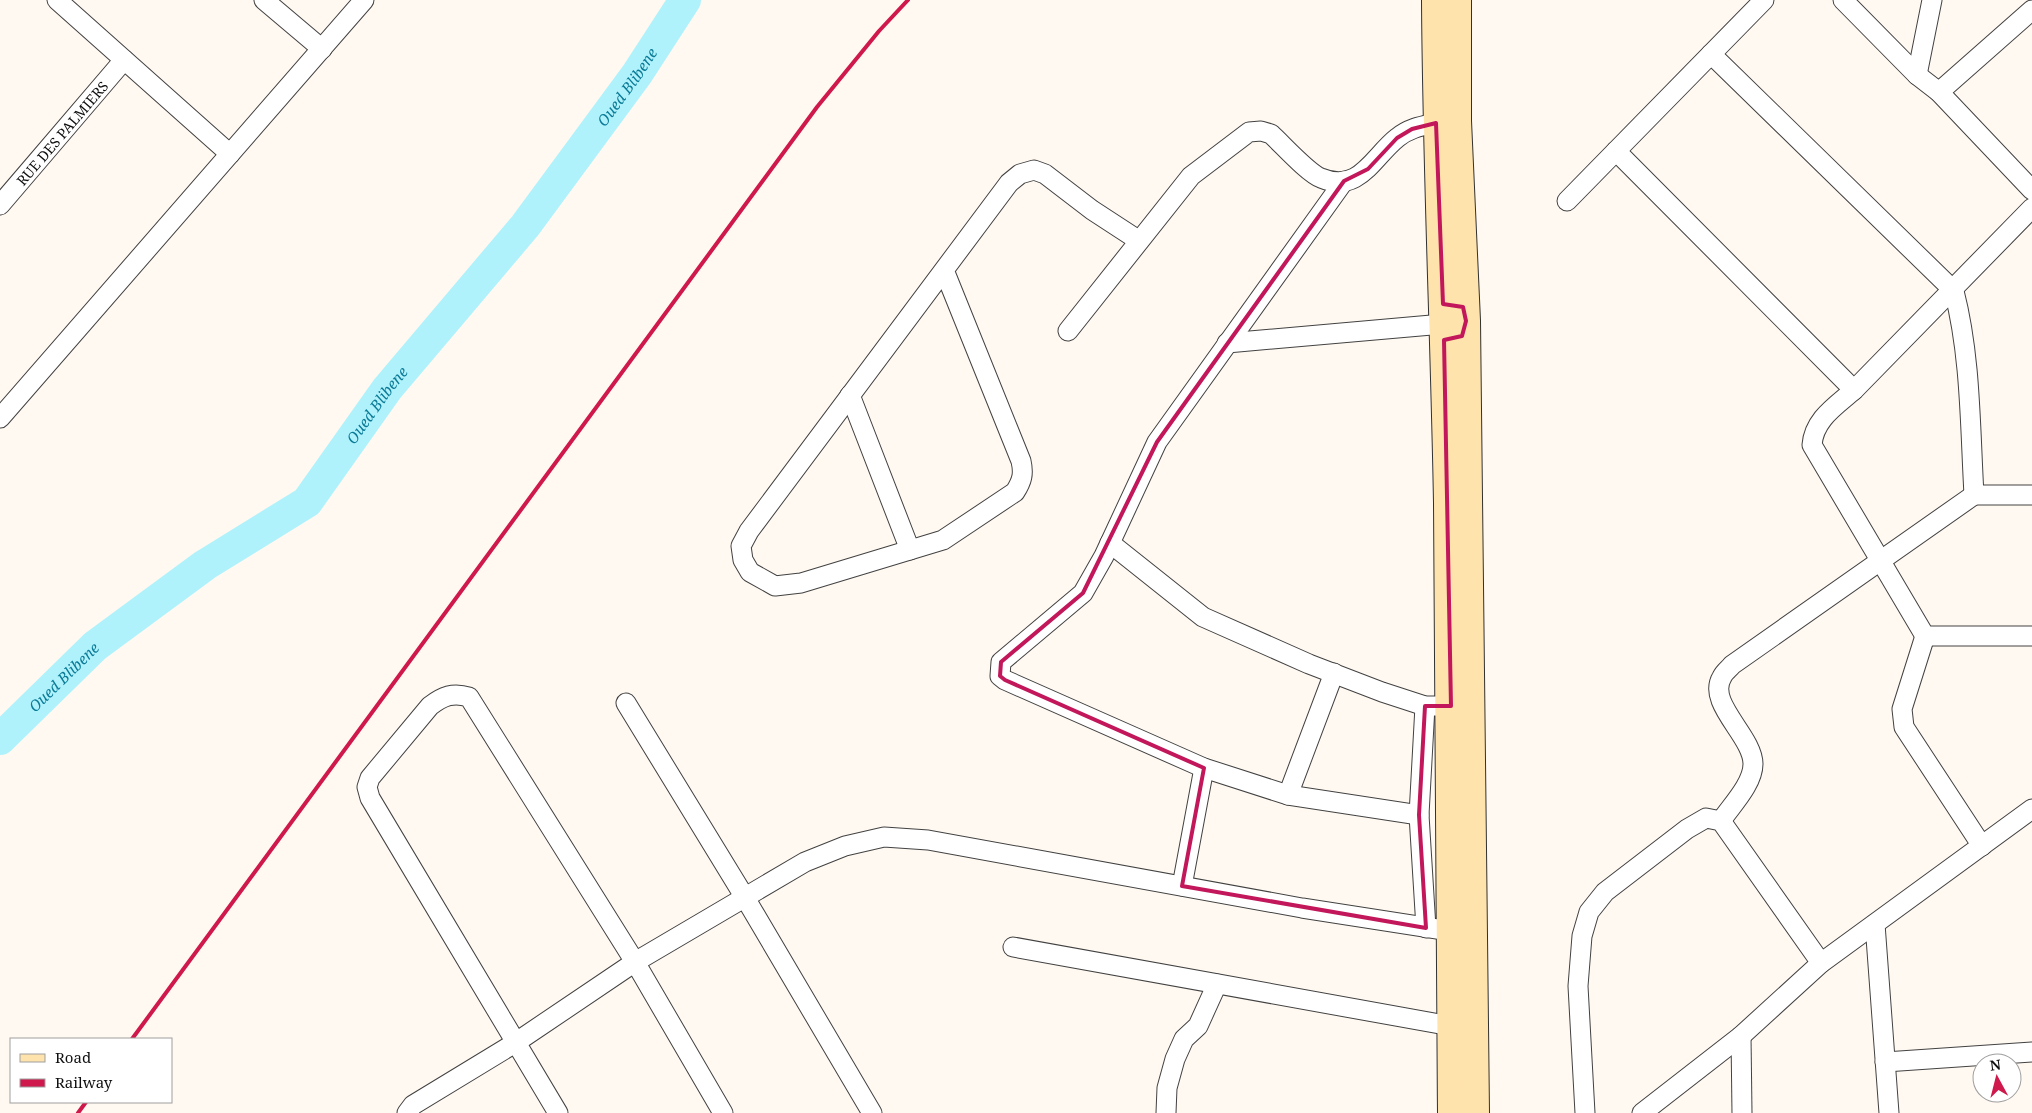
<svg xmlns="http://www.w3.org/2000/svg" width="2032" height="1113" font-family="'Noto Serif',serif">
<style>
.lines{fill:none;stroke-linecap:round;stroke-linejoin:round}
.river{stroke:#b0f2fc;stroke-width:32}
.street-casing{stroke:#424242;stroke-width:21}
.secondary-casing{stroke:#313131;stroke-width:30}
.street{stroke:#fff;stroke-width:19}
.secondary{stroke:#ffe3ac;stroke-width:28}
.rail{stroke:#cf184b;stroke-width:4}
.marked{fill:none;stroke:#c2185b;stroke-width:4;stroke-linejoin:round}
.labels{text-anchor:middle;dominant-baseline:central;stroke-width:5;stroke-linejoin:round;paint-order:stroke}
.street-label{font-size:14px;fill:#0f0f0f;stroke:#fff}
.water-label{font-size:15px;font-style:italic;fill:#0b7b97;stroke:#fff}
</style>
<rect width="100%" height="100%" fill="#fff9f1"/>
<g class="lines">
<!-- river -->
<path class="river" id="s1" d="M0,739L95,646L205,565L307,502L387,389L525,226L637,74L685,0"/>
<defs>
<g id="street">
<path d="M57,0L230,154"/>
<path d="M264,0L322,49"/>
<path d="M1843,0L1917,75L1939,92L2032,190"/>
<path d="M1711,54L1954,291C1971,357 1970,427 1974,495H2032"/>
<path d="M1917,75L1932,0"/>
<path d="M1939,92L2032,10"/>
<path d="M1616,151L1854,390L2032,208"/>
<path d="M1344,181L1157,442L1104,556L1083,593L1001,662L1000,676L1005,680L1204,768L1288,795L1419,815"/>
<path d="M1567,201L1764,0"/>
<path id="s2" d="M0,205L124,60"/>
<path d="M944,270L1021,461C1024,474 1022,481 1015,492L943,540L801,583L775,586L750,572L743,560L741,546L749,531L1009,183L1020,174L1034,170L1045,174L1092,210L1138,240"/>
<path d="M1068,331L1191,176L1249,132L1261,131L1271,134C1283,145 1308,173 1321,178C1359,194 1373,157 1397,138C1409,128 1422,126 1436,123"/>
<path d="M1227,343L1443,324"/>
<path d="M1854,390C1836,406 1814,419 1812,445L1925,636H2032"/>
<path d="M850,395L910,550"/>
<path d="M0,418L364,0"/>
<path d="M1110,543L1203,617L1309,664L1382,692L1425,706H1451"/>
<path d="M1925,636L1902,709L1904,727L1982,846"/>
<path d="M626,703L744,896L872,1113"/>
<path d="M1425,706L1419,815L1426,928"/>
<path d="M1288,795L1334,673"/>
<path d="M1721,821C1731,806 1753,784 1753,764C1753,736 1706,703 1722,677C1724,672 1729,669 1732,665L1974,495"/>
<path d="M1182,886L1204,768"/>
<path d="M1875,924L1889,1113"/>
<path d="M1013,947L1451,1026"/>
<path d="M1741,1036L1742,1113"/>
<path d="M1885,1062L2032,1052"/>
<path d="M407,1113L413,1105L515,1043L635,962L805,862L845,846L884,837L928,840L1302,908L1450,931"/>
<path d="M558,1113L370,798L367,787L370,778L430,706C443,696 453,692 469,697L635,962L723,1113"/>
<path d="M1166,1113L1167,1088L1175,1059L1184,1039L1198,1026L1217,984"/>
<path d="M1585,1113L1578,986L1582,936L1589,912L1605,892L1687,829L1706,818L1721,821L1821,963"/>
<path d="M1642,1113L1741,1036L1821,963L2032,809"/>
</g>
<g id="secondary">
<path d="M1436,0C1437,168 1445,335 1448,503C1451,707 1450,910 1452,1113"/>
<path d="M1457,0V121L1466,321L1475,1113"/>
</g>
</defs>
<!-- street casing -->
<use href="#street" class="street-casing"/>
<!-- secondary casing -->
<use href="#secondary" class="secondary-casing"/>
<!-- street -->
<use href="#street" class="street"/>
<!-- secondary -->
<use href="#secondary" class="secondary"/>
<!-- rail -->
<g class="rail">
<path d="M132,1039L817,107L879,31L908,0"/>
<path d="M78,1113L86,1102"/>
</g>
</g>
<!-- marked area -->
<path class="marked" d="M1436,123L1443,304L1463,307L1466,321L1462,336L1444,340L1451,706H1425L1419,815L1426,928L1182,886L1204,768L1005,680L1000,676L1001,662L1083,593L1157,442L1344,181L1368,169L1397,138L1412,129Z"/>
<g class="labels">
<!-- street labels -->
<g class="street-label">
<text stroke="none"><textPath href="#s2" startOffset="95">RUE DES PALMIERS</textPath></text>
</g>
<!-- water labels -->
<g class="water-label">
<text stroke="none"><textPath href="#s1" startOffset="914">Oued Blibene</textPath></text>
<text stroke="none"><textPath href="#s1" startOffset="509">Oued Blibene</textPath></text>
<text stroke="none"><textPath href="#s1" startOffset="89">Oued Blibene</textPath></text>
</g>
</g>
<!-- legend -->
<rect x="10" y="1038" width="162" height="65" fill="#ffffff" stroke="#9f9f9f"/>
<rect x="20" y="1054" width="25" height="8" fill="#ffe3ac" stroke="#9f9f9f"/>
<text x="55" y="1063" font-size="15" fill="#0f0f0f">Road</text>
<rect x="20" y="1079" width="25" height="8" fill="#cf184b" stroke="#9f9f9f"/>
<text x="55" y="1088" font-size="15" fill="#0f0f0f">Railway</text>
<!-- north arrow -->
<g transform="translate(1997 1078) rotate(353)"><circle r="24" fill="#ffffff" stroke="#9f9f9f"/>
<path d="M0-4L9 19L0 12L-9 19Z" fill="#cf184b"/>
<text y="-8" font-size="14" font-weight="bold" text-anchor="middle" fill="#0f0f0f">N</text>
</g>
</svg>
